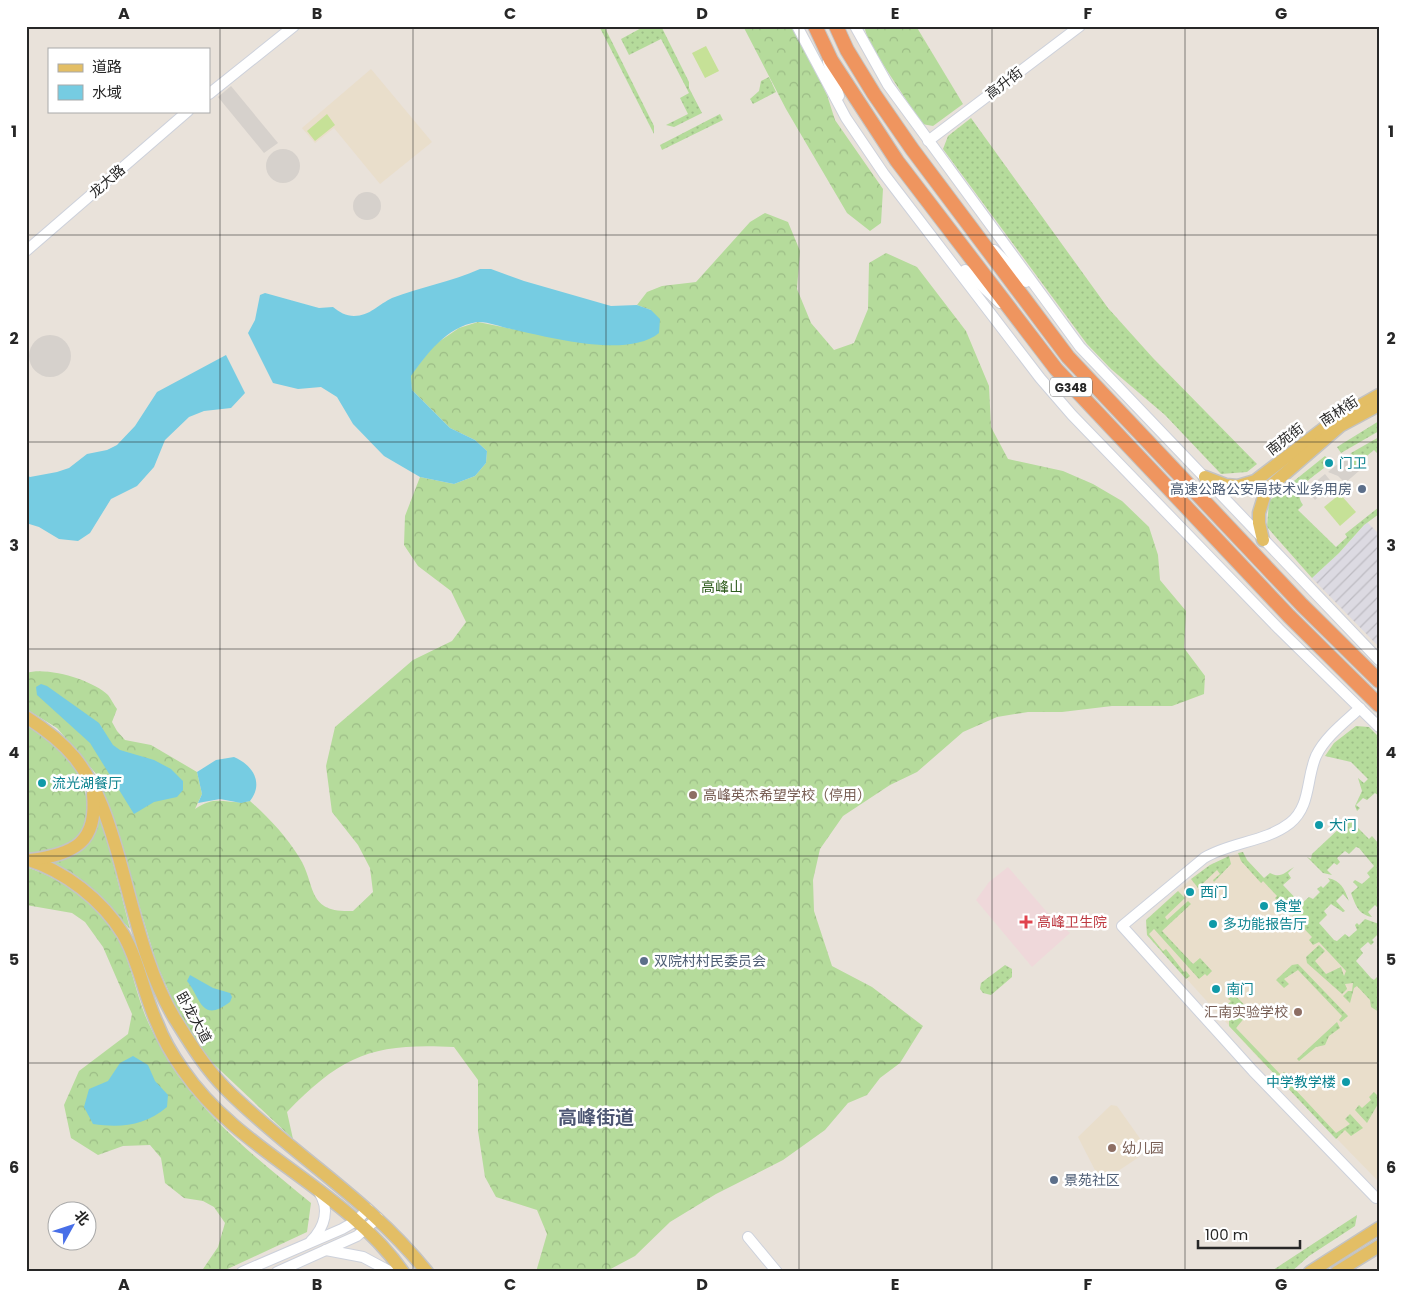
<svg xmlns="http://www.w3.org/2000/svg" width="1405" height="1298" font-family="Poppins,'Noto Sans SC',sans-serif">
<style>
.industrial{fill:url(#industrial-furrows)}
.education{fill:#e9decb}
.medical{fill:#efd8da}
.grass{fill:url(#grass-dots)}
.forest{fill:url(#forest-crowns)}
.pitch{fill:#c6e197}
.plaza{fill:#d6d1cc}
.water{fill:#76cce2}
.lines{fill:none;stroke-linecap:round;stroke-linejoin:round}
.minor-casing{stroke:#cdd1db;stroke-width:12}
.major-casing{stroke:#c3c3c3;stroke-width:15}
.highway-casing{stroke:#c3c3c3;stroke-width:16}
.minor{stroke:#fff;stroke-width:10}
.major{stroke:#e3be65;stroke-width:12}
.highway{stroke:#ef955f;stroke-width:14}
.grid{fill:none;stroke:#272727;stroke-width:1;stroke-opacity:0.55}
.culture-dot{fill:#0f9aa8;stroke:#fff;stroke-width:2}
.service-dot{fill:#5c6f8a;stroke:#fff;stroke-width:2}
.education-dot{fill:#8d6e63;stroke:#fff;stroke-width:2}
.health-dot{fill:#e0444e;stroke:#fff;stroke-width:2}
.labels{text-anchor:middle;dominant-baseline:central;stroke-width:5;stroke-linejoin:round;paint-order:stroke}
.shield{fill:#fff;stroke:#686868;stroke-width:1}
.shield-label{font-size:12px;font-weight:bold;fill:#272727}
.street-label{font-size:14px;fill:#272727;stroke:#fff}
.culture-label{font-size:14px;fill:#0d838f;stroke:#fff;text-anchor:start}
.service-label{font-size:14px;fill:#4e5e75;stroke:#fff;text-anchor:start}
.park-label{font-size:14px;fill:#305d1f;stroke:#fff}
.education-label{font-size:14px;fill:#785e54;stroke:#fff;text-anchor:start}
.health-label{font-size:14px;fill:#be3a42;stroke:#fff;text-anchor:start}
.district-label{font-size:19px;font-weight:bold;fill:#4d5673;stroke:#fff}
.neatline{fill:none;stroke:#272727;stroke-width:2}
.grid-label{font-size:16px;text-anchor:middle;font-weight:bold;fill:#272727}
</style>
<defs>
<pattern id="industrial-furrows" width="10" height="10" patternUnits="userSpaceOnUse" patternTransform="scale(1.25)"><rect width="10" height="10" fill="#dcdae2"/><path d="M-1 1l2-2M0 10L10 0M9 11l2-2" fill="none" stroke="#bdbbc2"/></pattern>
<pattern id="grass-dots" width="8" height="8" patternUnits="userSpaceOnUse" patternTransform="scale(1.25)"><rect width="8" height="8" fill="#b5db9b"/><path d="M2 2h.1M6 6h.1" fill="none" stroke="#9cbc86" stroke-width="1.8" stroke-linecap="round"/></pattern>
<pattern id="forest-crowns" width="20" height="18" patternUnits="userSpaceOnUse" patternTransform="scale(1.25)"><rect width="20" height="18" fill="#b5db9b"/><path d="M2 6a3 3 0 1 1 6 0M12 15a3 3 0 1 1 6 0" fill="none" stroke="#9cbc86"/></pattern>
</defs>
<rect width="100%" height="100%" fill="#e9e2da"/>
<!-- industrial -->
<path class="industrial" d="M1367,522L1379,534V647L1312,578L1339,553Z"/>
<!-- education -->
<g class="education">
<path d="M371,69L432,142L380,184L334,128L315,143L302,128Z"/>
<path d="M1239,853L1379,999V1182L1260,1060L1147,935L1146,920L1191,879L1210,865Z"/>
<path d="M1111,1105L1117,1106L1141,1140L1139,1157L1106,1179L1098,1176L1078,1137Z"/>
</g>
<!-- medical -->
<path class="medical" d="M1008,867L1046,911L1070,933L1032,967L976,900L989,882Z"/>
<!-- grass -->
<g class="grass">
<path d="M599,26H604L654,126V134Z"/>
<path d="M645,26H661L689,82V88L702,113L674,127L666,125L688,114L680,98L689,93L661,39L629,55L621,39Z"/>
<path d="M769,77L776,92L753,104L750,99L759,91L761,81Z"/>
<path d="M720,114L723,120L662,150L660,145Z"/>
<path d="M971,118L1108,308L1153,358L1257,464L1247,472L1221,474L1165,415L1111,369L1087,344L943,149L948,136Z"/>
<path d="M1379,421V431L1341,453L1337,447Z"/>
<path d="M1379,437V455L1374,450L1362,460L1366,465L1359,471L1353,464L1351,453Z"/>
<path d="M1325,456L1329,460L1323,466L1324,468C1313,477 1291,489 1303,505L1298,510L1336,547L1347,537L1345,534L1379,507V514L1364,525L1339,553L1312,578L1267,527L1269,501Z"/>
<path d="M1356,726L1369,727L1379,737V796L1375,793L1367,800L1363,798L1356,805L1360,808L1357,811L1355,806L1362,791L1358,778L1364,783L1368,779L1351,762L1325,756L1334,743Z"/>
<path d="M1351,821L1369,839L1372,836L1379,844V909L1375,905L1368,912L1372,917C1358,914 1356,906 1351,893L1358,887L1353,882L1355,880L1362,884L1370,877L1367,873L1374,866L1359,848L1356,847L1349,854L1345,851L1337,858L1340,862L1337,865L1334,863L1327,870L1332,875L1323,873L1307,857L1311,859L1312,854L1344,824Z"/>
<path d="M1243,852L1247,860L1264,878L1270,873C1281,879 1285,872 1294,867L1288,873L1291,878L1283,885L1301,904L1309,897L1313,899L1320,892L1317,889L1321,886L1323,888L1330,881L1328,878C1341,881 1344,888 1349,901L1343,894L1336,901L1345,911L1343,912L1331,904L1324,911L1327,915L1319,923L1334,940L1337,941L1345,934L1349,937L1357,930L1355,925L1357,923L1359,925L1365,919L1379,924V933L1372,940L1374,942L1371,945L1368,942L1360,949L1363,953L1356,961L1371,978L1374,980L1379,975V1012L1371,1007L1370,1000L1357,986L1354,988L1350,1003L1343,996L1348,991H1352L1353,983L1345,984L1347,989L1342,994L1307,963L1306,957L1319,945L1325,951L1315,961L1326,974L1341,967L1344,976L1346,971L1319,942L1313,945L1309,940L1312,937L1292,916L1294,915L1286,907L1284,908L1275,898L1277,896L1263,881L1261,883L1241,861L1238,853Z"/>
<path d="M1229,856L1231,864L1214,882L1213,880L1220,874L1217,870L1198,888L1191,879L1210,865Z"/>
<path d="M1178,891L1185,898L1165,917L1167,920L1188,901L1191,904L1162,931L1193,964L1200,958L1212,971L1207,976L1205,974L1199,979L1154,929L1149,934L1163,951L1166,949L1184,972L1186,971L1190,976L1186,979L1147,935L1146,920Z"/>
<path d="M1298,964L1348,1016L1341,1022L1339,1020L1342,1016L1298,970L1284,979L1289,984L1284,988L1276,980L1292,965Z"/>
<path d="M1005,965L1012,969V977L991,995L983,993L980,989L981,983Z"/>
<path d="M1234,994L1255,1016L1251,1020L1246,1016L1236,1028L1281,1075L1284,1072L1295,1083L1292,1086L1336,1133L1350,1124L1345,1119L1350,1114L1363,1128L1351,1136L1345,1130L1336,1139L1229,1026V1015L1233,1011L1228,1004L1231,1001L1228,999Z"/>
<path d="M1337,1022L1340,1028L1329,1036L1325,1045L1316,1047L1299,1061L1297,1059Z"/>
<path d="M1374,1092L1379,1097V1102L1367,1123L1355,1110L1359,1105L1362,1108L1371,1100L1369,1097Z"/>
<path d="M1357,1215L1355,1226L1309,1256L1291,1272H1270Z"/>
</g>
<!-- forest -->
<g class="forest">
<path d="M743,26H794L827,95L835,120L883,189L881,223L870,231L847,213L786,109Z"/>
<path d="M864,26H916L963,104L933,126L922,124L869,43Z"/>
<path d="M765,213L788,222L800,251L797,289L811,323L834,350L854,343L868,309L869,263L886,253L917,267L966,331L989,386L991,427L1008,459L1063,471L1093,484L1122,501L1149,527L1158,555L1160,580L1186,611L1184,648L1205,676L1204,694L1172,706H1112L1062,712H1028L997,717L963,732L917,772L890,785L843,816L820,849L813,880L814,911L832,966L872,987L923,1026L900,1063L880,1078L867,1095L848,1103L825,1130L783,1160L716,1194L670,1222L635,1256L605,1272H536L547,1234L537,1210L496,1197L485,1177L478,1131V1080L454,1047C374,1043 343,1054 287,1112L293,1139L202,1053L177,1010L157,965L112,815L97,775L57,728L26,709V673C47,666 93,680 108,695C111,699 114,705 117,709L112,722L117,731L125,740L151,745L197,772L202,794L195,809C218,793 227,806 250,801C269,818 286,836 299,857C317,885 305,913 353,911L373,892L370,868L358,845L332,812L326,766L335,727L413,660L452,641L466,622L451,591L418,566L404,545L405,516L420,477L454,484L475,476L486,463L487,451L475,440L450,428L412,390L410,376L434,345L459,328L478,322L572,341L651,310L637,305L647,292L662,286L696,282L750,222Z"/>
<path d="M26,725C58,747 84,767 88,808C89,822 83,836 70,844C59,851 42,851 29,853L26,852Z"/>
<path d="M100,812L130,929L78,877L47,863C78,859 96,844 100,812Z"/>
<path d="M26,867C69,881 109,911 125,954C133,974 137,995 145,1015C153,1034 168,1062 180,1078C217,1128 264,1164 311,1203L307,1232L221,1272H201L218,1247L225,1223L214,1207L203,1201L184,1198L165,1183L161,1158L150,1145L123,1146L98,1155L71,1138L64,1105L79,1071L128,1034L132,1014L103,947L85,922L72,913L26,905Z"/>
</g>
<!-- pitch -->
<g class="pitch">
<path d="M706,46L719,71L705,78L692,53Z"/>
<path d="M327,114L335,125L315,141L307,131Z"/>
<path d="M1340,494L1356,512L1340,526L1324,507Z"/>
</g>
<!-- plaza -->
<g class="plaza">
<path d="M231,86L278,143L264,153L218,97Z"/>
<circle cx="283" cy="166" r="17"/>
<circle cx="367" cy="206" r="14"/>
<circle cx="50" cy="356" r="21"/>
<path d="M1351,453L1353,464L1359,471L1345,483L1338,476L1328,472Z"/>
<path d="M1325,474L1333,484L1315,500L1307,489Z"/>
</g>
<!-- water -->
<g class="water">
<path d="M480,269H491L524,281L611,306L637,305L651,310L660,319L659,333C627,359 548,337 511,329C501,327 487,321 477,322C446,327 427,354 411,376L412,390L450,428L475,440L487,451L486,463L475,476L454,484L420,477L384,456L353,424L337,397L321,387L298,389L273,383L248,333L255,320L260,295L265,293L319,308L333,307C339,312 346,316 354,316C370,316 379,304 392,298C420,287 451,282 480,269Z"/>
<path d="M226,355L245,393L231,408L204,411L189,417L165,440L154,467L137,486L111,499L90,533L78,541L59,539L39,527L26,523V475L30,477L57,472L69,468L87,454L107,450L117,445L135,426L157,392Z"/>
<path d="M41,684L47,686L99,723L113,745L120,750L154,760L171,769L183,781V790L177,797L154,802L134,814L90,743L37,695L36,687Z"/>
<path d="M234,757C253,765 264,783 250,801L241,803L220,799L198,803L202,794L197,772L216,760Z"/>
<path d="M190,975L213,988L230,993L232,997L230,1002C201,1024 201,998 187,981Z"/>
<path d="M133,1056L148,1065L155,1081L168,1095L167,1107C145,1126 120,1128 93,1124L84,1107L89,1089L108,1081L120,1063Z"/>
</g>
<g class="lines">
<defs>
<g id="minor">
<path d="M797,26L846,118L884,174L1040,378L1072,415L1279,629L1379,727"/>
<path d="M855,26L888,85L1080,347L1379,660"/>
<path d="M828,62L839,96"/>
<path d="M209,94L294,26"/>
<path d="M928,141L1080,26"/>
<path d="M994,250L1026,282"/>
<path d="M26,251L188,111"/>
<path d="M965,270L1000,303"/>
<path d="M1360,708C1345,722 1325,737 1316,756C1306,779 1311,806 1290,823C1266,842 1230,842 1204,858L1122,926L1253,1071L1376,1198"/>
<path d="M748,1237L777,1272"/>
<path d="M311,1241C325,1227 330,1209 319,1192"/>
<path d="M326,1250L363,1257L391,1272"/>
<path d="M242,1272L342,1229L356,1221L368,1209"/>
<path d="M277,1272L357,1236L378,1218"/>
</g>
<g id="major">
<path d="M1205,477L1226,485L1238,486L1255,481L1335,420L1379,395"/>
<path d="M1263,540L1259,523V513L1266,490L1340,426L1379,405"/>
<path d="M26,717C45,729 61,741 75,758C98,787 109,823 119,858C134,911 146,971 175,1019C190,1043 205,1068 226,1089C290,1153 370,1200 427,1272"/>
<path d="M26,859C65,871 102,900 123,934C139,961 144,995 157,1023C163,1039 173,1056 183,1070C240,1153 345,1189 403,1272"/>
<path d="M30,860C74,854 98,843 93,794"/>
<path d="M1310,1272L1379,1228"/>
<path d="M1337,1272L1379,1246"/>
</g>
<g id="highway">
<path d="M815,26L831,60L897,161L1056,369L1289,616L1379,705"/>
<path d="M836,26L847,50L874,94L912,149L1068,357L1302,605L1379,681"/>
</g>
</defs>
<!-- minor casing -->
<use href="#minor" class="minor-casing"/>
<!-- major casing -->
<use href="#major" class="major-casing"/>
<!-- highway casing -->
<use href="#highway" class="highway-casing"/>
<!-- minor -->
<use href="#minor" class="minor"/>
<!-- major -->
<use href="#major" class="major"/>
<!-- highway -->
<use href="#highway" class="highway"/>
</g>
<!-- grid -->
<path class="grid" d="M220,26V1272M413,26V1272M606,26V1272M799,26V1272M992,26V1272M1185,26V1272M26,235H1379M26,442H1379M26,649H1379M26,856H1379M26,1063H1379"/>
<!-- markers -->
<g class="culture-dot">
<circle cx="1329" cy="463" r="5"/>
<circle cx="42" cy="783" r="5"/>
<circle cx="1319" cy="825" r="5"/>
<circle cx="1190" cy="892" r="5"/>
<circle cx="1264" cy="906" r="5"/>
<circle cx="1213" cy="924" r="5"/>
<circle cx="1216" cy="989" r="5"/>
<circle cx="1346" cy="1082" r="5"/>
</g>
<g class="service-dot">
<circle cx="1362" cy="489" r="5"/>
<circle cx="644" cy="961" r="5"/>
<circle cx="1054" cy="1180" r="5"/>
</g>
<g class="education-dot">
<circle cx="693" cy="795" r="5"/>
<circle cx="1298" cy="1012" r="5"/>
<circle cx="1112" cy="1148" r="5"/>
</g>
<path class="health-dot" d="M1023.5 914.5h5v5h5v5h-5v5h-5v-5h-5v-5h5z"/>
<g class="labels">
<!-- shield labels -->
<rect class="shield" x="1050" y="377.5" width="42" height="19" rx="4"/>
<g class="shield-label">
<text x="1071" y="387">G348</text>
</g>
<!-- street labels -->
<g class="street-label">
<text transform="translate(1004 83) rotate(-37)">高升街</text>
<text transform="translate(107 181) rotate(-41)">龙大路</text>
<text transform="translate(1339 411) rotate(-33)">南林街</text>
<text transform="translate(1285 439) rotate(-38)">南苑街</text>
<text transform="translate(194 1017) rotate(61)">卧龙大道</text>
</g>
<!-- culture labels -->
<g class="culture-label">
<text x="1339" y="463">门卫</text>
<text x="52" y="783">流光湖餐厅</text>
<text x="1329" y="825">大门</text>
<text x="1200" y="892">西门</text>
<text x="1274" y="906">食堂</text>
<text x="1223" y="924">多功能报告厅</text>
<text x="1226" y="989">南门</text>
<text x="1336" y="1082" text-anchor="end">中学教学楼</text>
</g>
<!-- service labels -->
<g class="service-label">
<text x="1352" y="489" text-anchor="end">高速公路公安局技术业务用房</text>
<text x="654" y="961">双院村村民委员会</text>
<text x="1064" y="1180">景苑社区</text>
</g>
<!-- park labels -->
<g class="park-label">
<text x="722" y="587">高峰山</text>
</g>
<!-- education labels -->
<g class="education-label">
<text x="703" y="795">高峰英杰希望学校（停用）</text>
<text x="1288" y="1012" text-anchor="end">汇南实验学校</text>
<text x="1122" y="1148">幼儿园</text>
</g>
<!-- health labels -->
<g class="health-label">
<text x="1037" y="922">高峰卫生院</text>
</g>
<!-- district labels -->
<g class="district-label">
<text x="596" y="1117">高峰街道</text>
</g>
</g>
<!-- border -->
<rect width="1405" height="1298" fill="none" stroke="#ffffff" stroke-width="55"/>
<!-- legend -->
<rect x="48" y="48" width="162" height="65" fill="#ffffff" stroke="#a9a9a9"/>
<rect x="58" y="64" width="25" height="8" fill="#e3be65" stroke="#a9a9a9"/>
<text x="92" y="72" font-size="15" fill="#272727">道路</text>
<rect x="58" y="85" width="25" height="15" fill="#76cce2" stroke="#a9a9a9"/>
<text x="92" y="98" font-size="15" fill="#272727">水域</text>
<!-- north arrow -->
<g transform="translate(72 1226) rotate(50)"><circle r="24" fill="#ffffff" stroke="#a9a9a9"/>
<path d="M0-4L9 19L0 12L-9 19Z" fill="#486fe8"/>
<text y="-8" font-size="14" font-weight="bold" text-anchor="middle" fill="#272727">北</text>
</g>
<!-- scale -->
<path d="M1198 1240v8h102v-8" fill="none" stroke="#272727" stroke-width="2.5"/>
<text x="1205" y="1240" font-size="15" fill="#272727" stroke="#ffffff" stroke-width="4" paint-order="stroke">100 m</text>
<rect x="28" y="28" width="1350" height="1242" class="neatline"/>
<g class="grid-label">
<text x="124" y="19">A</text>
<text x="317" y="19">B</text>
<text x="510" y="19">C</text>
<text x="702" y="19">D</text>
<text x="895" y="19">E</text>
<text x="1088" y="19">F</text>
<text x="1281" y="19">G</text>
<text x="14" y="137">1</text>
<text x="1391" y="137">1</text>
<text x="14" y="344">2</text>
<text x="1391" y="344">2</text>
<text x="14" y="551">3</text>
<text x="1391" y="551">3</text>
<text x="14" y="758">4</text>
<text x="1391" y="758">4</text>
<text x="14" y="965">5</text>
<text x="1391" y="965">5</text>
<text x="14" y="1173">6</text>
<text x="1391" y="1173">6</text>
<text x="124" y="1290">A</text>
<text x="317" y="1290">B</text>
<text x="510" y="1290">C</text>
<text x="702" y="1290">D</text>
<text x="895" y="1290">E</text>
<text x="1088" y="1290">F</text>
<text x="1281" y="1290">G</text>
</g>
</svg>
